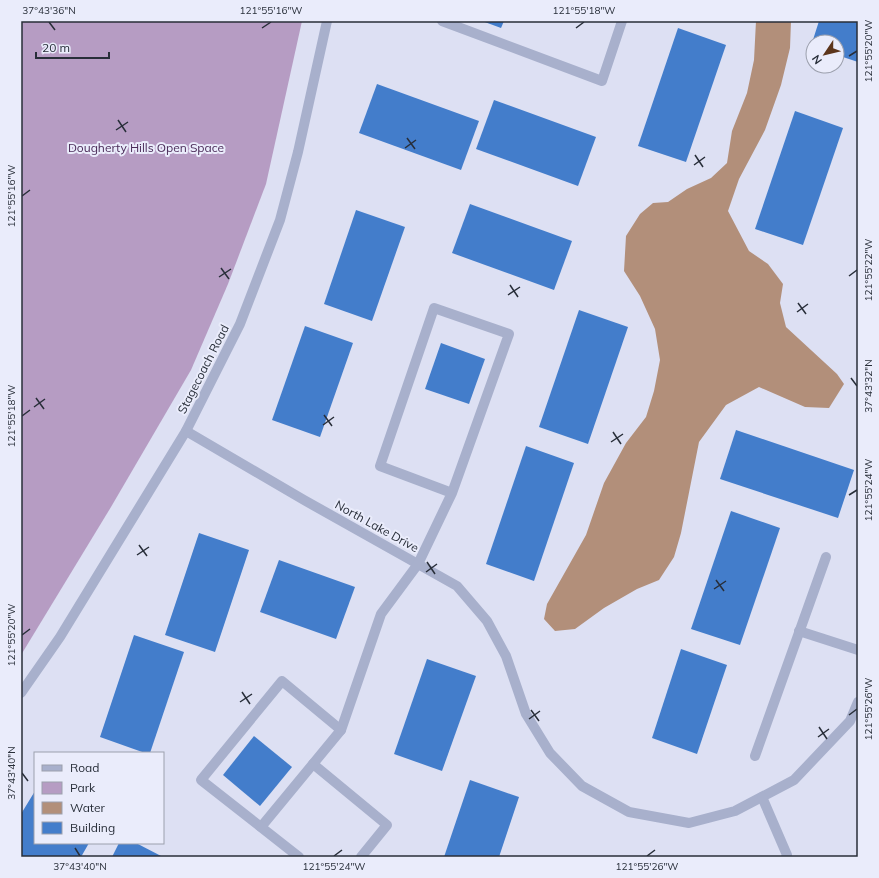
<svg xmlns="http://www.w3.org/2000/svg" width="879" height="878" font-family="Mulish,sans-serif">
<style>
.green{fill:#b69cc3}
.water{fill:#b28f7a}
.building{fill:#437dcb}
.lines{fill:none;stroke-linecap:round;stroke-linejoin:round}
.minor{stroke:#a8b0cc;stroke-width:10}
.ticks{fill:none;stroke:#282e39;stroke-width:1.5}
.labels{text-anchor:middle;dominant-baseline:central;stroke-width:4;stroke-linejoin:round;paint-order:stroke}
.park-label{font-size:12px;fill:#4a2b58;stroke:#eaecfb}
.street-label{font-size:12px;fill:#282e39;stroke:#eaecfb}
.neatline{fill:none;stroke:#282e39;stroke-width:1.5}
.ticks-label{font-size:10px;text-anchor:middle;fill:#282e39}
</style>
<rect width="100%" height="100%" fill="#dde0f3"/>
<!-- green -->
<path class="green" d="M21,21H302L266,184L228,284L191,370L111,507L21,655Z"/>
<!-- water -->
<path class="water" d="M756,21H791L790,48L781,85L765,130L739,179L728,211L749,251L768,264L783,284L780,303L786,327L837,374L844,384L829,408L805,407L759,387L726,405L699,442L681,533L674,557L659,580L637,589L604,608L575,629L555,631L544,619L547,604L586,535L604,483L626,443L646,417L654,391L660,360L655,329L640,296L624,271L626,236L640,214L653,203L668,202L687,189L711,178L727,163L732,131L747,93L754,60Z"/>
<!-- building -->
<g class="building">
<path d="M482,21H504L501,28Z"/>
<path d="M819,21H858V62L837,55V42H813V46H811Z"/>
<path d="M678,28L726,45L686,162L638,146Z"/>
<path d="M377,84L479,121L461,170L359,133Z"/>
<path d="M494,100L596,137L578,186L476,149Z"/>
<path d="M795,111L843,128L803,245L755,229Z"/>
<path d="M470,204L572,241L554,290L452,253Z"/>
<path d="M356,210L405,227L372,321L324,304Z"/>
<path d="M579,310L628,327L588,444L539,427Z"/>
<path d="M305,326L353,343L320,437L272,420Z"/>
<path d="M441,343L485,359L469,404L425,389Z"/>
<path d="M736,430L854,470L838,518L720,479Z"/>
<path d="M526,446L574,463L534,581L486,564Z"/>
<path d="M731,511L780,528L740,645L691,629Z"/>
<path d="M199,533L249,550L215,652L165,635Z"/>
<path d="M279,560L355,587L336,639L260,612Z"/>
<path d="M134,635L184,652L150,753H145L100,737Z"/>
<path d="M681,649L727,665L697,754L652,738Z"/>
<path d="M427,659L476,676L442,771L394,754Z"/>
<path d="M254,736L292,767L260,806L223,775Z"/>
<path d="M470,780L519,797L499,857H444Z"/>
<path d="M35,791V843H89L81,857H21V814Z"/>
<path d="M119,843H136L163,857H112Z"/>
</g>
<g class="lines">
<!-- minor -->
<g class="minor">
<path d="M442,21L602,81L622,21"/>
<path d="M186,431L304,500L457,586L487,621L506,656L526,714L550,753L582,786L629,812L689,823L735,811L794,780L850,721L858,702"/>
<path d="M799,631L858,650"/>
<path d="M21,693L60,637L186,431L240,324L280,220L298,152L327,21"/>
<path d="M755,756L826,557"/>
<path d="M313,764L387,825L361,857"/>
<path d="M762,797L787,855L786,857"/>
<path d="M261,827L341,730L381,614L418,564L452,493L509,334L434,308L380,466L452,493"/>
<path d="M299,857L201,780L282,681L341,730"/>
</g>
</g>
<!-- ticks -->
<path class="ticks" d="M49,22L55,30M262,28L271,22M576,28L584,22M849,56L857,51M118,120L126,132M116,130L128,122M407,138L415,149M405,148L416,140M695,155L703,167M694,165L705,157M22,196L30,190M221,268L229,279M849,276L857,270M219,277L231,269M510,285L518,297M508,295L520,287M798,303L806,314M797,312L808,304M851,378L857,386M36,398L44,409M34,407L45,399M324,415L332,426M22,416L30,410M323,425L334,417M613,432L621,444M611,442L623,434M849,495L857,490M139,545L147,556M137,555L149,547M427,562L435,574M426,572L437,564M716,580L724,591M714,589L726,581M22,635L30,629M242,692L250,704M240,702L252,694M531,710L539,721M849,715L857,709M529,719L540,711M819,727L827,739M818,737L829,729M22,773L28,781M75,848L80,856M334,856L342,850M647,856L655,850"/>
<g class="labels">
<!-- park labels -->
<g class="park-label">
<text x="146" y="147">Dougherty Hills Open Space</text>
</g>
<!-- street labels -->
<g class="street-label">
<text transform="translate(203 369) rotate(-63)">Stagecoach Road</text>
<text transform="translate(377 526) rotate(29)">North Lake Drive</text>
</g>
</g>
<!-- border -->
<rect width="879" height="878" fill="none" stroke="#eaecfb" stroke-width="44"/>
<!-- legend -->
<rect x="34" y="752" width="130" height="92" fill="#eaecfb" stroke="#9ca0ad"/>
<rect x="42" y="765" width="20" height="6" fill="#a8b0cc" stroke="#9ca0ad"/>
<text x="70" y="772" font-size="12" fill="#282e39">Road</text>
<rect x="42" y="782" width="20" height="12" fill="#b69cc3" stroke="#9ca0ad"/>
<text x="70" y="792" font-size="12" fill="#282e39">Park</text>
<rect x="42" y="802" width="20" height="12" fill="#b28f7a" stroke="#9ca0ad"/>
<text x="70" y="812" font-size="12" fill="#282e39">Water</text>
<rect x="42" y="822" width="20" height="12" fill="#437dcb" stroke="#9ca0ad"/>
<text x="70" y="832" font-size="12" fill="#282e39">Building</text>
<!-- north arrow -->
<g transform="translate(825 54) rotate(235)"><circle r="19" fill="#eaecfb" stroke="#9ca0ad"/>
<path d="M0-3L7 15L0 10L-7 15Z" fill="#5c351c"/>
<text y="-6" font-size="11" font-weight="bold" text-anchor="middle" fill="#282e39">N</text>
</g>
<!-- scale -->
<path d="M36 52v6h73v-6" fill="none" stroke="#282e39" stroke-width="2"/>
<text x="42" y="52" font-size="12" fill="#282e39" stroke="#eaecfb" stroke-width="3" paint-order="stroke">20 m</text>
<rect x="22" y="22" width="835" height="834" class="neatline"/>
<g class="ticks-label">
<text x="49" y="14">37°43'36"N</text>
<text x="271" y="14">121°55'16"W</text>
<text x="584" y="14">121°55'18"W</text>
<text transform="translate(868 51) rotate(-90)" y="4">121°55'20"W</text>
<text transform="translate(11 196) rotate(-90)" y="4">121°55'16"W</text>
<text transform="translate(868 270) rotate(-90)" y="4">121°55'22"W</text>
<text transform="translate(868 386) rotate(-90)" y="4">37°43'32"N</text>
<text transform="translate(11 416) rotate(-90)" y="4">121°55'18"W</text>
<text transform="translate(868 490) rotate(-90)" y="4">121°55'24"W</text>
<text transform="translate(11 635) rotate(-90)" y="4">121°55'20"W</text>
<text transform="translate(868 709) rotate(-90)" y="4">121°55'26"W</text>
<text transform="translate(11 773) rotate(-90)" y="4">37°43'40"N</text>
<text x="80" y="870">37°43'40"N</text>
<text x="334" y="870">121°55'24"W</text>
<text x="647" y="870">121°55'26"W</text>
</g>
</svg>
